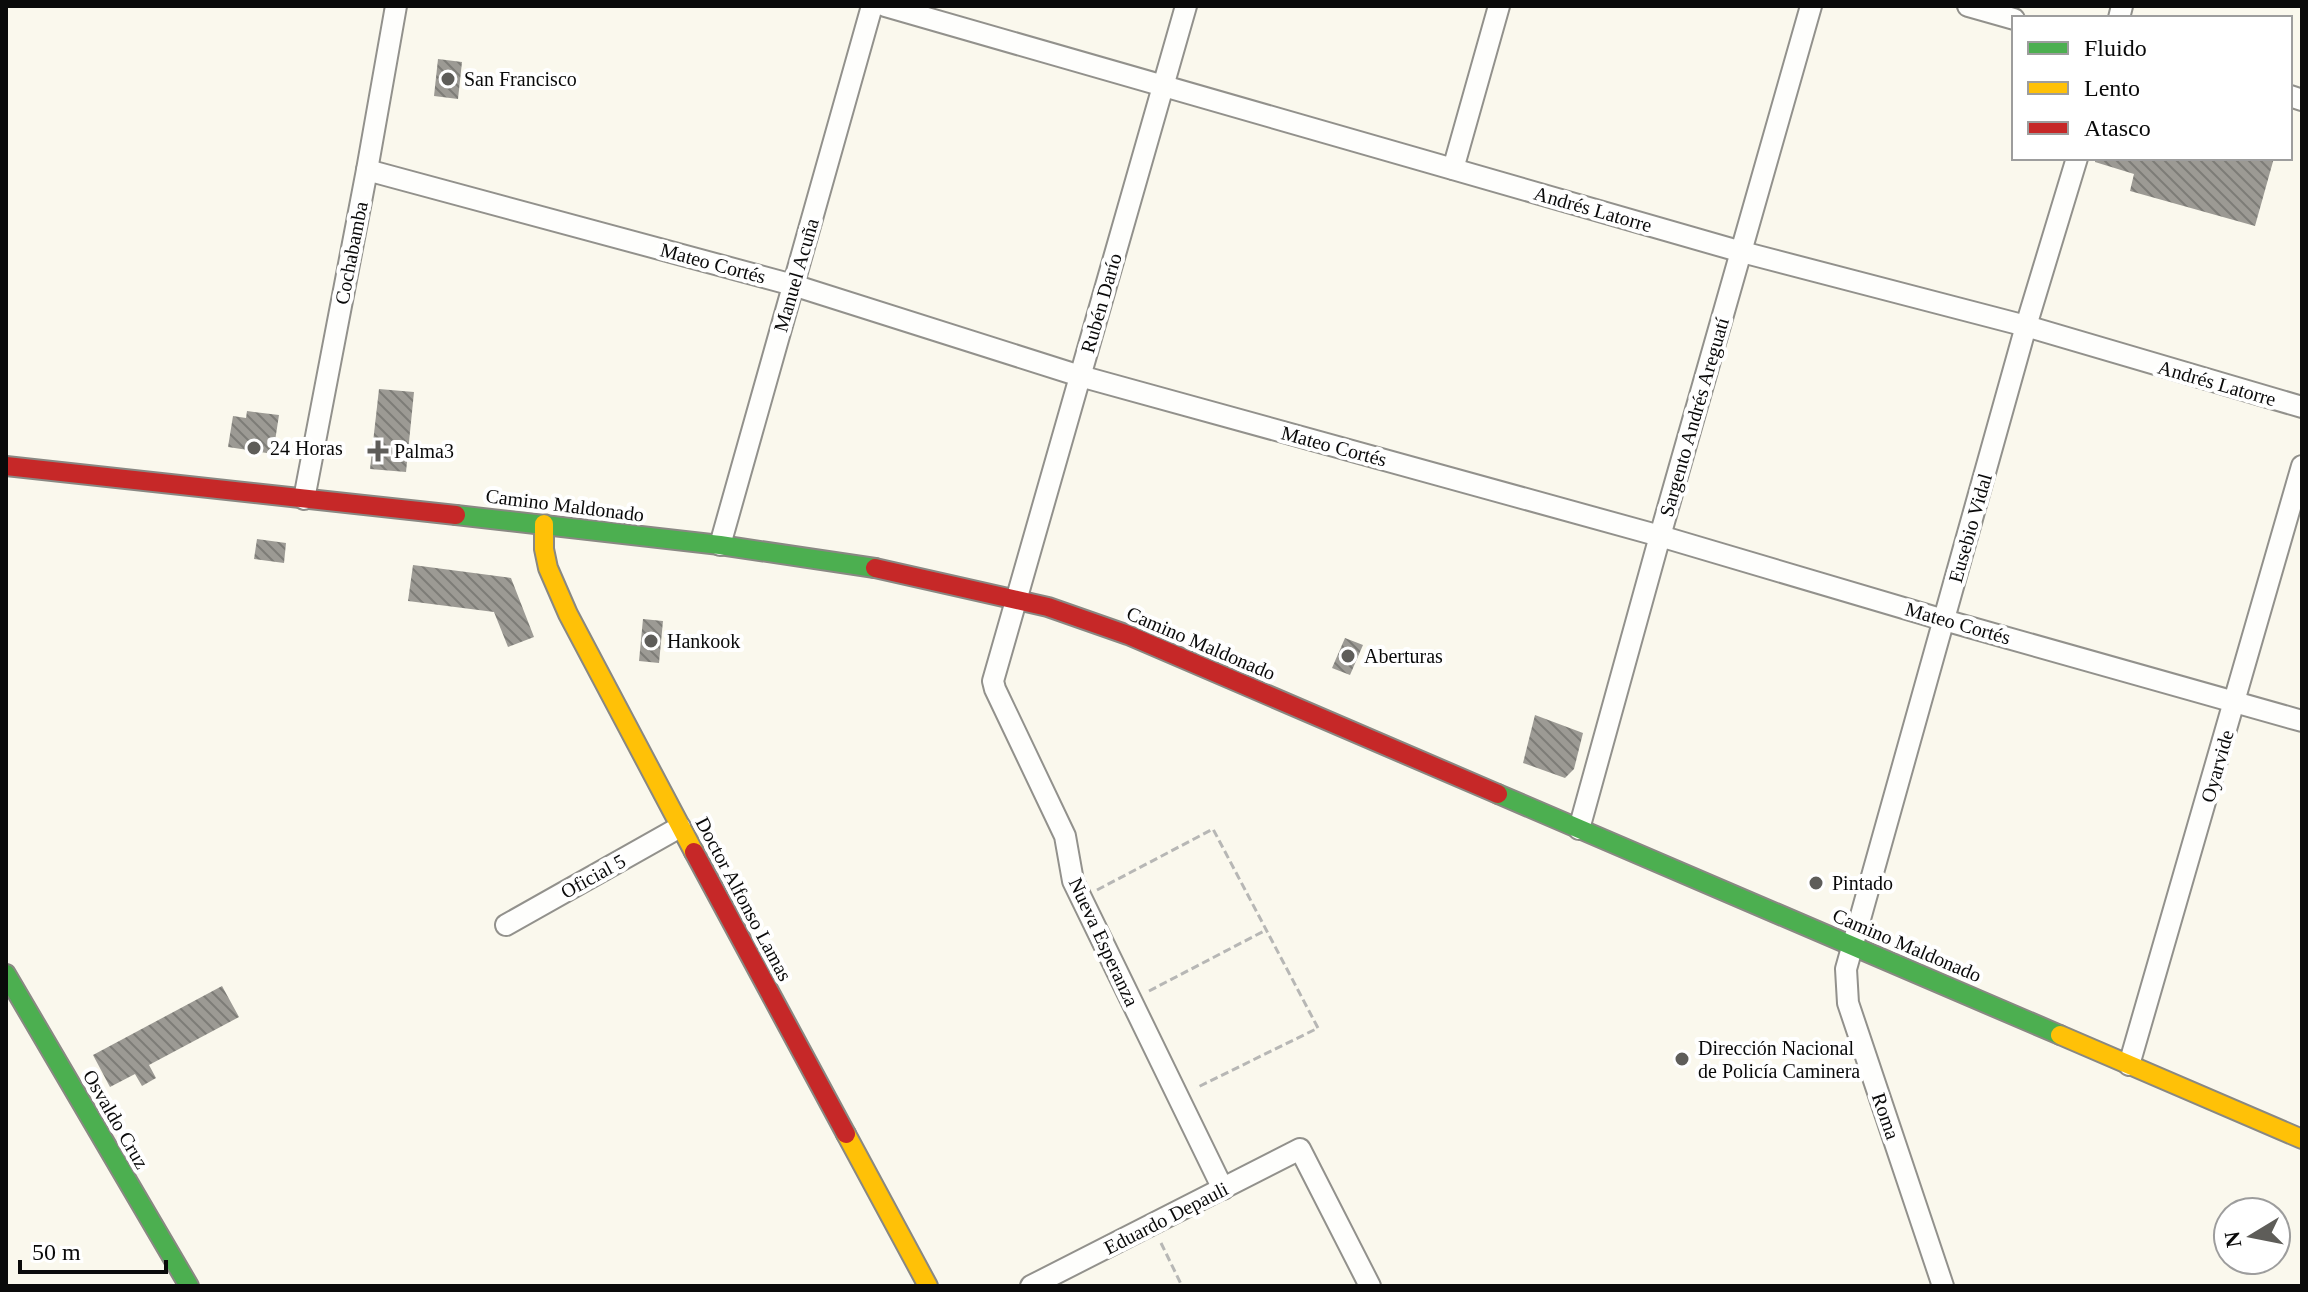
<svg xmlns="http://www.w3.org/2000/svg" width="2308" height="1292" font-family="'Times New Roman',serif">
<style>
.building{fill:url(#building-back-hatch)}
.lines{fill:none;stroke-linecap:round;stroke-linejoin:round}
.street-casing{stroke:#92918c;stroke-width:24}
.fast-casing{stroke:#898883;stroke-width:22}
.slow-casing{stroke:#898883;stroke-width:22}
.jam-casing{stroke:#898883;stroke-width:22}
.path{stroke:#b7b7b5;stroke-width:3;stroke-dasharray:8 4;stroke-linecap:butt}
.street{stroke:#fefefc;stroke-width:20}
.fast{stroke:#4caf50;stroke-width:18}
.slow{stroke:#ffc107;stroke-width:18}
.jam{stroke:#c62828;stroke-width:18}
.poi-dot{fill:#5e5d59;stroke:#fff;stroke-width:3}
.labels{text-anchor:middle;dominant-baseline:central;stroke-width:8;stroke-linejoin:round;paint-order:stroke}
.poi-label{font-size:20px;fill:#0a0a0a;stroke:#fff;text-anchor:start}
.street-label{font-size:20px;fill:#0a0a0a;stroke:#fff}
</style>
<defs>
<pattern id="building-back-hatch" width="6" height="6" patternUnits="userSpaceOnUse" patternTransform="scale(2)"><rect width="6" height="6" fill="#9c9a94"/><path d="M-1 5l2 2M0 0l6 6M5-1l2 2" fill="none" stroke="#7d7c77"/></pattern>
</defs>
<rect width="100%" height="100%" fill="#faf8ed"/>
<!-- building -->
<g class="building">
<path d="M438,59L462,62L458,99L434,96Z"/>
<path d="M2095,158H2274L2255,226L2130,191L2134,174L2095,162Z"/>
<path d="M379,389L414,392L406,472L370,469Z"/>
<path d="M247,411L279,415L273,454L228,447L233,416L246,418Z"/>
<path d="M257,539L286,543L284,563L254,559Z"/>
<path d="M413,565L511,578L534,637L508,647L494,612L408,601Z"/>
<path d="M643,619L663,621L659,663L639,661Z"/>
<path d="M1345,638L1363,645L1350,675L1332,668Z"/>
<path d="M1535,715L1583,733L1574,769L1565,778L1523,763Z"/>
<path d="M222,986L239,1017L149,1065L156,1078L142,1086L135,1074L110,1087L93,1055Z"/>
</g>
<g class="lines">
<defs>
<g id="street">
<path d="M885,6L1742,252L2026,326L2302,407"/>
<path d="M1186,6L993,681L995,689L1065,836L1073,881L1223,1189"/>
<path d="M1968,6L2014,19"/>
<path d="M2119,18L2122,6"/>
<path d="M2290,96L2302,100"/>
<path d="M1453,169L1499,6"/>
<path d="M367,170L793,285L1080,376L1660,536L1944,620L2302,721"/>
<path d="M304,499L367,170L396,6"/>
<path d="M720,545L872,6"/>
<path d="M1579,829L1660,536L1811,6"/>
<path d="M506,925L680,827"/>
<path d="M2129,1065L2302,466"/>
<path d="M1031,1286L1300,1149L1370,1286"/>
<path d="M1943,1286L1848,1003L1846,969L2026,326L2077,158"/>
</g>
<g id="fast">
<path d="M456,515L720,545L875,568"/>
<path d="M1498,794L2060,1035"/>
<path d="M6,974L189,1286"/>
</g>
<g id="slow">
<path d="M544,524V549L548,568L568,614L694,852"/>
<path d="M2060,1035L2302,1139"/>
<path d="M846,1134L928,1286"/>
</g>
<g id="jam">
<path d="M6,466L456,515"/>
<path d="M875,568L1048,607L1128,635L1498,794"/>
<path d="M694,852L846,1134"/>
</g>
</defs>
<!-- street casing -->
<use href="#street" class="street-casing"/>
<!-- fast casing -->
<use href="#fast" class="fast-casing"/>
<!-- slow casing -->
<use href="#slow" class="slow-casing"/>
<!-- jam casing -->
<use href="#jam" class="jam-casing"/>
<!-- path -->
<g class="path">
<path d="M1097,890L1213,829L1318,1028L1196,1088"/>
<path d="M1149,991L1266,930"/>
<path d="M1161,1243L1182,1286"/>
</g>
<!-- street -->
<use href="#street" class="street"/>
<!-- fast -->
<use href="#fast" class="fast"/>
<!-- slow -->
<use href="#slow" class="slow"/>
<!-- jam -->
<use href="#jam" class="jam"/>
</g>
<!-- markers -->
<g class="poi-dot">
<circle cx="448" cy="79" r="8"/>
<circle cx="254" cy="448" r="8"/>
<path d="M374 439h8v8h8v8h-8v8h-8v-8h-8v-8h8z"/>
<circle cx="651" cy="641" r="8"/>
<circle cx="1348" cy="656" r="8"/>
<circle cx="1816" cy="883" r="8"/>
<circle cx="1682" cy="1059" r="8"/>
</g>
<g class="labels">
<!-- poi labels -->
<g class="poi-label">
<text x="464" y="79">San Francisco</text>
<text x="270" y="448">24 Horas</text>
<text x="394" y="451">Palma3</text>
<text x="667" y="641">Hankook</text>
<text x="1364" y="656">Aberturas</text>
<text x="1832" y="883">Pintado</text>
<text x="1698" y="1048">Dirección Nacional<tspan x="1698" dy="23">de Policía Caminera</tspan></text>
</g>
<!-- street labels -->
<g class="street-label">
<text transform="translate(1593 209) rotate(16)">Andrés Latorre</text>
<text transform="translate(351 253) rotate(-79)">Cochabamba</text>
<text transform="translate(713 263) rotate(15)">Mateo Cortés</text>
<text transform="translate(796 275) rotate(-74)">Manuel Acuña</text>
<text transform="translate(1101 303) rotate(-74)">Rubén Darío</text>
<text transform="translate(2217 383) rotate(16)">Andrés Latorre</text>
<text transform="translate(1694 417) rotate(-74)">Sargento Andrés Areguatí</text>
<text transform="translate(1334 446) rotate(15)">Mateo Cortés</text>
<text transform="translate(565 505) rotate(7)">Camino Maldonado</text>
<text transform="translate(1970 528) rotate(-74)">Eusebio Vidal</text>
<text transform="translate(1958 623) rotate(16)">Mateo Cortés</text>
<text transform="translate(1201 643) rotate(23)">Camino Maldonado</text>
<text transform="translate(2217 766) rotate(-74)">Oyarvide</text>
<text transform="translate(593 876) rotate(-29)">Oficial 5</text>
<text transform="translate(744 899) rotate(62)">Doctor Alfonso Lamas</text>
<text transform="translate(1104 942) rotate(65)">Nueva Esperanza</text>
<text transform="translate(1907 945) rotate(23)">Camino Maldonado</text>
<text transform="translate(1886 1116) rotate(71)">Roma</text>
<text transform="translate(116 1119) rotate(60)">Osvaldo Cruz</text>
<text transform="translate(1166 1218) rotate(-27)">Eduardo Depauli</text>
</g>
</g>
<!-- border -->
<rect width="2308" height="1292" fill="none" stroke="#0a0a0a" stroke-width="16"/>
<!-- legend -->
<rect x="2012" y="16" width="280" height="144" fill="#ffffff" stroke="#9d9d9d" stroke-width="2"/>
<rect x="2028" y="42" width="40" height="12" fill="#4caf50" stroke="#9d9d9d" stroke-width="2"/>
<text x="2084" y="56" font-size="24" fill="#0a0a0a">Fluido</text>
<rect x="2028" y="82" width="40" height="12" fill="#ffc107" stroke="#9d9d9d" stroke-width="2"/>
<text x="2084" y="96" font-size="24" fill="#0a0a0a">Lento</text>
<rect x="2028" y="122" width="40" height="12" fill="#c62828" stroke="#9d9d9d" stroke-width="2"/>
<text x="2084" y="136" font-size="24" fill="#0a0a0a">Atasco</text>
<!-- north arrow -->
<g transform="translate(2252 1236) rotate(260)"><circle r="38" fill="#ffffff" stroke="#9d9d9d" stroke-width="2"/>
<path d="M0-6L14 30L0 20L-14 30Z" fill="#5e5d59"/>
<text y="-12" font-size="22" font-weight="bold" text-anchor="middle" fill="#0a0a0a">N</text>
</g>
<!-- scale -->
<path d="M20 1260v12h146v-12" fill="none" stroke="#0a0a0a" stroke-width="4"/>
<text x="32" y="1260" font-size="24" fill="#0a0a0a" stroke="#ffffff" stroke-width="6" paint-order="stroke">50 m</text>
</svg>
